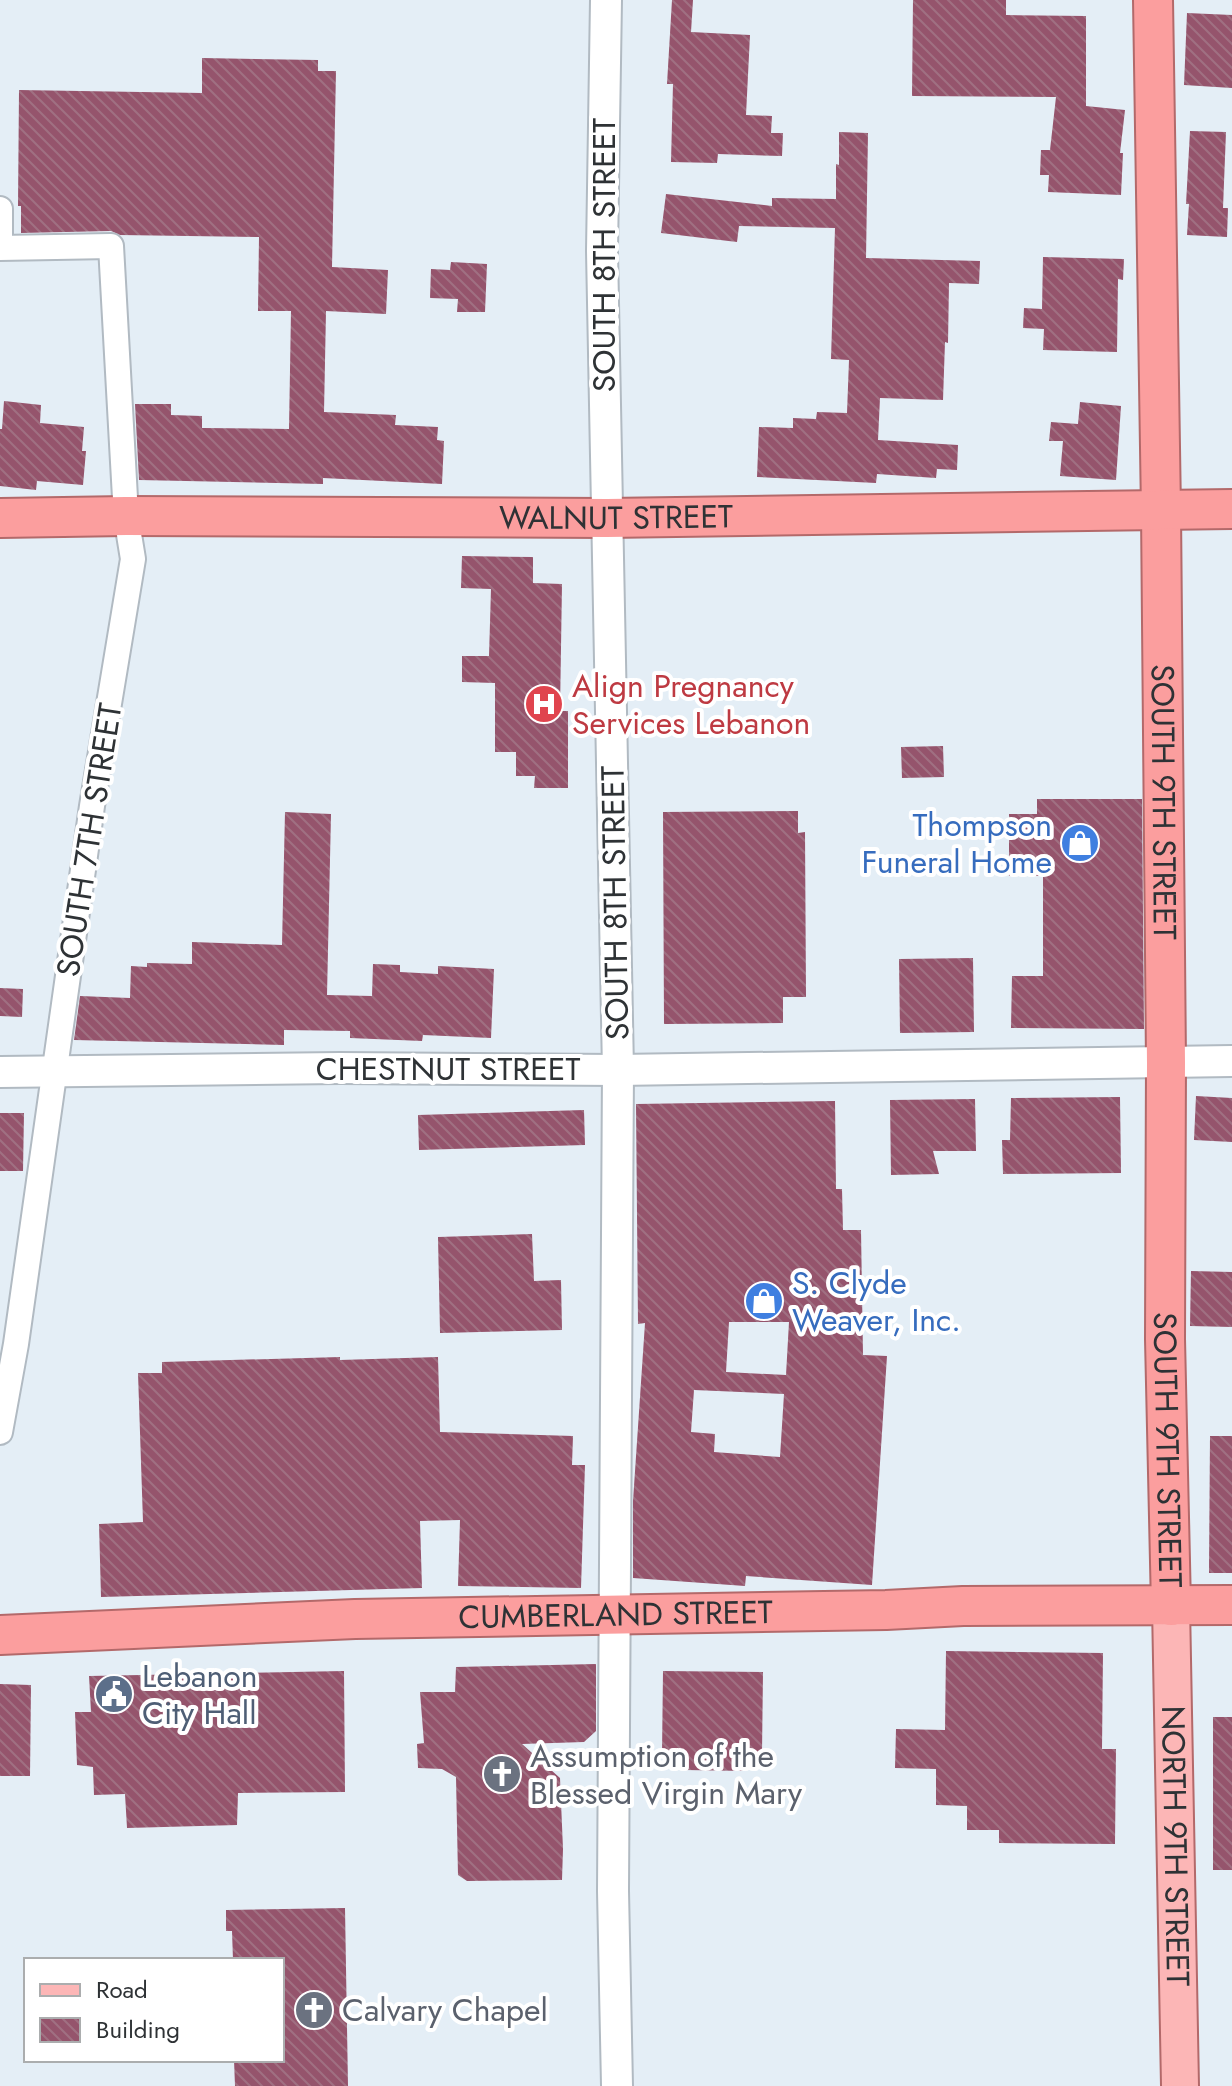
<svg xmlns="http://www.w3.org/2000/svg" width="1232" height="2086" font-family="Jost,sans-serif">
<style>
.building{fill:url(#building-back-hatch);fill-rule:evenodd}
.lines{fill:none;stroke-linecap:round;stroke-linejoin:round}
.minor-casing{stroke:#b1bac2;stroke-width:28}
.tertiary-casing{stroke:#b1bac2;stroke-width:34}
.primary-casing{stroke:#b3696a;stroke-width:40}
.trunk-casing{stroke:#b3696a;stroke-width:42}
.minor{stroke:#fff;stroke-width:24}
.tertiary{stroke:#fff;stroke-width:30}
.primary{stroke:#fcb6b6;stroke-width:36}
.trunk{stroke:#fb9e9e;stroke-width:38}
.labels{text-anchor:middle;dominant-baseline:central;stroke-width:8;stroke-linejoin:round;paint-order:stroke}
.street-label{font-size:32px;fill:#2e3235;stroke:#fff}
.health-label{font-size:32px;fill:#be3a42;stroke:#fff;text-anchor:start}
.shop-label{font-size:32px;fill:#366cbe;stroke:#fff;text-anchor:end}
.service-label{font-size:32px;fill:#4e5e75;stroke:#fff;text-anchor:start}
.worship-label{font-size:32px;fill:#5b616d;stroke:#fff;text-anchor:start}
</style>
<defs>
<pattern id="building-back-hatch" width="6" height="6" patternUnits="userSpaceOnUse" patternTransform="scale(2)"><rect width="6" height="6" fill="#95546c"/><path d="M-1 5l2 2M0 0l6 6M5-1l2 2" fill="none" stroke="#a07082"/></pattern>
</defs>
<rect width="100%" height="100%" fill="#e4eef6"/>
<!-- building -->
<g class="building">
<path d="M672,0H693L691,32L750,35L746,115L772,116L771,133H783L782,156L718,154L717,163L671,162L673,84H667Z"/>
<path d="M913,0H1006V15L1086,16V106L1125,110L1120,153H1123L1121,195L1048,192L1049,175H1040L1041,150H1050L1056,97L912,96Z"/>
<path d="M1187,13L1232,15V88L1184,85Z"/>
<path d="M202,58L318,60V71H336L332,267L388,270L386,314L326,311L324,412L396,415L395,425L438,427L437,440L444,441L442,484L323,478V484L139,480L135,404H171V415L202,416V428L289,429L291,311H258L259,237L120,235L111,231L21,233V206H18L19,90L202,93Z"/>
<path d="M1190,131L1226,132L1223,208H1228L1227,237L1187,235L1189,204H1186Z"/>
<path d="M839,132L868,133L866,258L980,261L979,284L949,283L948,343L945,342L943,400L880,398L878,440L958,445L957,470L937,469L936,478L877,474L876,483L757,477L759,427L793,428V418L816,419L817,412L847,413L849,360L831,359L835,228L739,226L737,242L661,233L666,194L772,206V198L836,199V164L839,165Z"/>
<path d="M1043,257L1124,259L1123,280L1118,279L1117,352L1043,350L1044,329L1023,328L1024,308L1042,309Z"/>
<path d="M451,262L487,264L485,312H457L458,299L430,298L431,269L450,270Z"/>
<path d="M4,401L41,405L40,423L84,427L82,451H86L83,485L37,481L36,490L0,486V429H2Z"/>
<path d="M1080,402L1121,406L1116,480L1060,476L1063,441H1049L1051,422L1078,424Z"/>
<path d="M462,556L533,557V583L562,584L560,711H568V788H534L535,776H516V752H495V683L462,682V656H489L491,589L461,588Z"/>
<path d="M943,746L944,777L902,778L901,747Z"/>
<path d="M1037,799H1142L1144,1029L1011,1028L1012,976H1043V876H1009V814H1037Z"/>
<path d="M798,811V833L805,832L806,997H783V1023L664,1024L663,812Z"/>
<path d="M285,812L331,814L327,995L372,996L373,964L400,965V972L438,974V966L494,969L491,1038L423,1035L422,1041L350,1038V1031L284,1030V1045L74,1040L80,996L130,998L131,966L147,967V963L192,964V942L282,945Z"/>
<path d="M973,958L974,1032L900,1033L899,959Z"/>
<path d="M0,988L23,989L22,1017L0,1016Z"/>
<path d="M1196,1096L1232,1098V1142L1194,1140Z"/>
<path d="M1120,1097L1121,1173L1003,1174L1002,1140H1010L1011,1098Z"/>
<path d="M975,1099L976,1151H933L939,1174L891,1175L890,1100Z"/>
<path d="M835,1101L836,1189H842L843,1230H861L863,1355L887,1356L872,1585L746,1576L745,1586L633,1578V1501L645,1323L638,1324L636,1104ZM729,1322H789L786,1375L726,1372ZM694,1390L784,1394L780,1457L714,1452L715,1434L691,1432Z"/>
<path d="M584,1110L585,1145L419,1150L418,1115Z"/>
<path d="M0,1113H24L23,1171H0Z"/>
<path d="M532,1234L534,1281L561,1280L562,1330L440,1333L438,1237Z"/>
<path d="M1191,1271L1232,1272V1327L1190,1326Z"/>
<path d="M340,1357V1360L438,1357L440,1432L573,1436L572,1465H585L581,1588L458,1586L460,1520L420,1521L422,1588L101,1597L99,1524L143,1522L138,1373H162V1362Z"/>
<path d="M1210,1436H1232V1573H1209Z"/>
<path d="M946,1651L1103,1653L1102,1749H1116L1115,1844L999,1843V1830H967V1806L936,1805V1769L895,1768L896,1729L945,1730Z"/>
<path d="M596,1664V1731L584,1742L522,1744L560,1778L563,1849L562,1880L467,1881L458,1875L456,1777L442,1769L418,1768L417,1744L424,1743L420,1692H455L456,1667Z"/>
<path d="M344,1671L345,1792L238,1793L237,1825L127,1828L125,1794L94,1795L93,1767L77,1765L75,1712H91L89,1676Z"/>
<path d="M663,1671L763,1672L762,1753H747L746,1771L685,1770V1755L662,1754Z"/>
<path d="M0,1684L31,1685L30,1776H0Z"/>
<rect x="1213" y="1717" width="19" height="153"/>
<path d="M345,1908L348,2086H235L234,2060H282V1960H233L232,1931H226V1910Z"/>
</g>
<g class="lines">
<defs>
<path id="minor" d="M0,209V248L111,246L126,516L133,559L92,806L16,1344L0,1432"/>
<g id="tertiary">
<path d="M606,0L602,251L618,1070L613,1891L617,2086"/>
<path d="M0,1072L340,1068L618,1070L1232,1061"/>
</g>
<g id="primary">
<path id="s1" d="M1171,1606L1180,2086"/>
</g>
<g id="trunk">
<path id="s2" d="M1153,0L1161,511L1166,1063L1165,1339L1171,1606"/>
<path id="s3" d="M0,518L126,516L607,518L1232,509"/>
<path id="s4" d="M0,1635L355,1619L886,1610L963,1606L1232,1605"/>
</g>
</defs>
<!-- minor casing -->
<use href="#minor" class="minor-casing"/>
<!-- tertiary casing -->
<use href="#tertiary" class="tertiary-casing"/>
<!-- primary casing -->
<use href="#primary" class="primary-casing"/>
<!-- trunk casing -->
<use href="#trunk" class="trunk-casing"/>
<!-- minor -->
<use href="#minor" class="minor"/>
<!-- tertiary -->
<use href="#tertiary" class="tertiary"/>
<!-- primary -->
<use href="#primary" class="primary"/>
<!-- trunk -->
<use href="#trunk" class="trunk"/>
</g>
<!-- icons -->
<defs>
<symbol id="hospital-disc" viewBox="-11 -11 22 22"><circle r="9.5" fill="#e0444e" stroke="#fff"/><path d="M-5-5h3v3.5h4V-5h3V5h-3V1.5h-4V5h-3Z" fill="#fff"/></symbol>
<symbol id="shop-disc" viewBox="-11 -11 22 22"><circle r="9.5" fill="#3f7fe0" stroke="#fff"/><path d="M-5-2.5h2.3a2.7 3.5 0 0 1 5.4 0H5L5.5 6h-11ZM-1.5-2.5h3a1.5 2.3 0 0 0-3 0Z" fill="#fff"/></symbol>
<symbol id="civic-disc" viewBox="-11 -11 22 22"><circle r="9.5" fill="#5c6f8a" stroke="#fff"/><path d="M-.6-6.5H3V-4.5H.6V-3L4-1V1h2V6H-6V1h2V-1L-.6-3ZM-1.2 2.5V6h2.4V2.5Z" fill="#fff"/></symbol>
<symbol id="church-disc" viewBox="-11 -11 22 22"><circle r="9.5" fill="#6b7280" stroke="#fff"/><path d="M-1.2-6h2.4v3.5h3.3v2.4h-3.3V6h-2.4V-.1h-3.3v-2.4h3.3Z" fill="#fff"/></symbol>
</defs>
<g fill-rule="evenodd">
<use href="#hospital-disc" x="522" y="682" width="44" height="44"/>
<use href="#shop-disc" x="1058" y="821" width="44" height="44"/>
<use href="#shop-disc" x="742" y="1279" width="44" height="44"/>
<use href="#civic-disc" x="92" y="1672" width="44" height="44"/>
<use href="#church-disc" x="480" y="1752" width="44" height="44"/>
<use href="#church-disc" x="292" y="1988" width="44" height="44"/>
</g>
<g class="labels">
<!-- street labels -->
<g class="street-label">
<text transform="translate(604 255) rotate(-90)">SOUTH 8TH STREET</text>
<text stroke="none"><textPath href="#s3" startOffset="616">WALNUT STREET</textPath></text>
<text stroke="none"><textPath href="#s2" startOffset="802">SOUTH 9TH STREET</textPath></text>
<text transform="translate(89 840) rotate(-81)">SOUTH 7TH STREET</text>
<text transform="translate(615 903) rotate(-91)">SOUTH 8TH STREET</text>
<text x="448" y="1069">CHESTNUT STREET</text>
<text stroke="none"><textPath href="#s2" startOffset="1450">SOUTH 9TH STREET</textPath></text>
<text stroke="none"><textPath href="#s4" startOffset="616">CUMBERLAND STREET</textPath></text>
<text stroke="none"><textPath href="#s1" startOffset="240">NORTH 9TH STREET</textPath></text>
</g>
<!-- health labels -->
<g class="health-label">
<text x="572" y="686">Align Pregnancy<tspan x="572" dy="37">Services Lebanon</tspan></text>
</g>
<!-- shop labels -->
<g class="shop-label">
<text x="1052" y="825">Thompson<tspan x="1052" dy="37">Funeral Home</tspan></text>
<text x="792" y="1283" text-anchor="start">S. Clyde<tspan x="792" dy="37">Weaver, Inc.</tspan></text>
</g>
<!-- service labels -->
<g class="service-label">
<text x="142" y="1676">Lebanon<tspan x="142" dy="37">City Hall</tspan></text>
</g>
<!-- worship labels -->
<g class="worship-label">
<text x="530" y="1756">Assumption of the<tspan x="530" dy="37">Blessed Virgin Mary</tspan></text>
<text x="342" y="2010">Calvary Chapel</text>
</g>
</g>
<!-- legend -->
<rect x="24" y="1958" width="260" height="104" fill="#ffffff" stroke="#abadae" stroke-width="2"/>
<rect x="40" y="1984" width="40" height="12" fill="#fcb6b6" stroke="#abadae" stroke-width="2"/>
<text x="96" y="1998" font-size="24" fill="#2e3235">Road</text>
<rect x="40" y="2018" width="40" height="24" fill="url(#building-back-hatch)" stroke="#abadae" stroke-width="2"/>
<text x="96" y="2038" font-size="24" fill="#2e3235">Building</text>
</svg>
